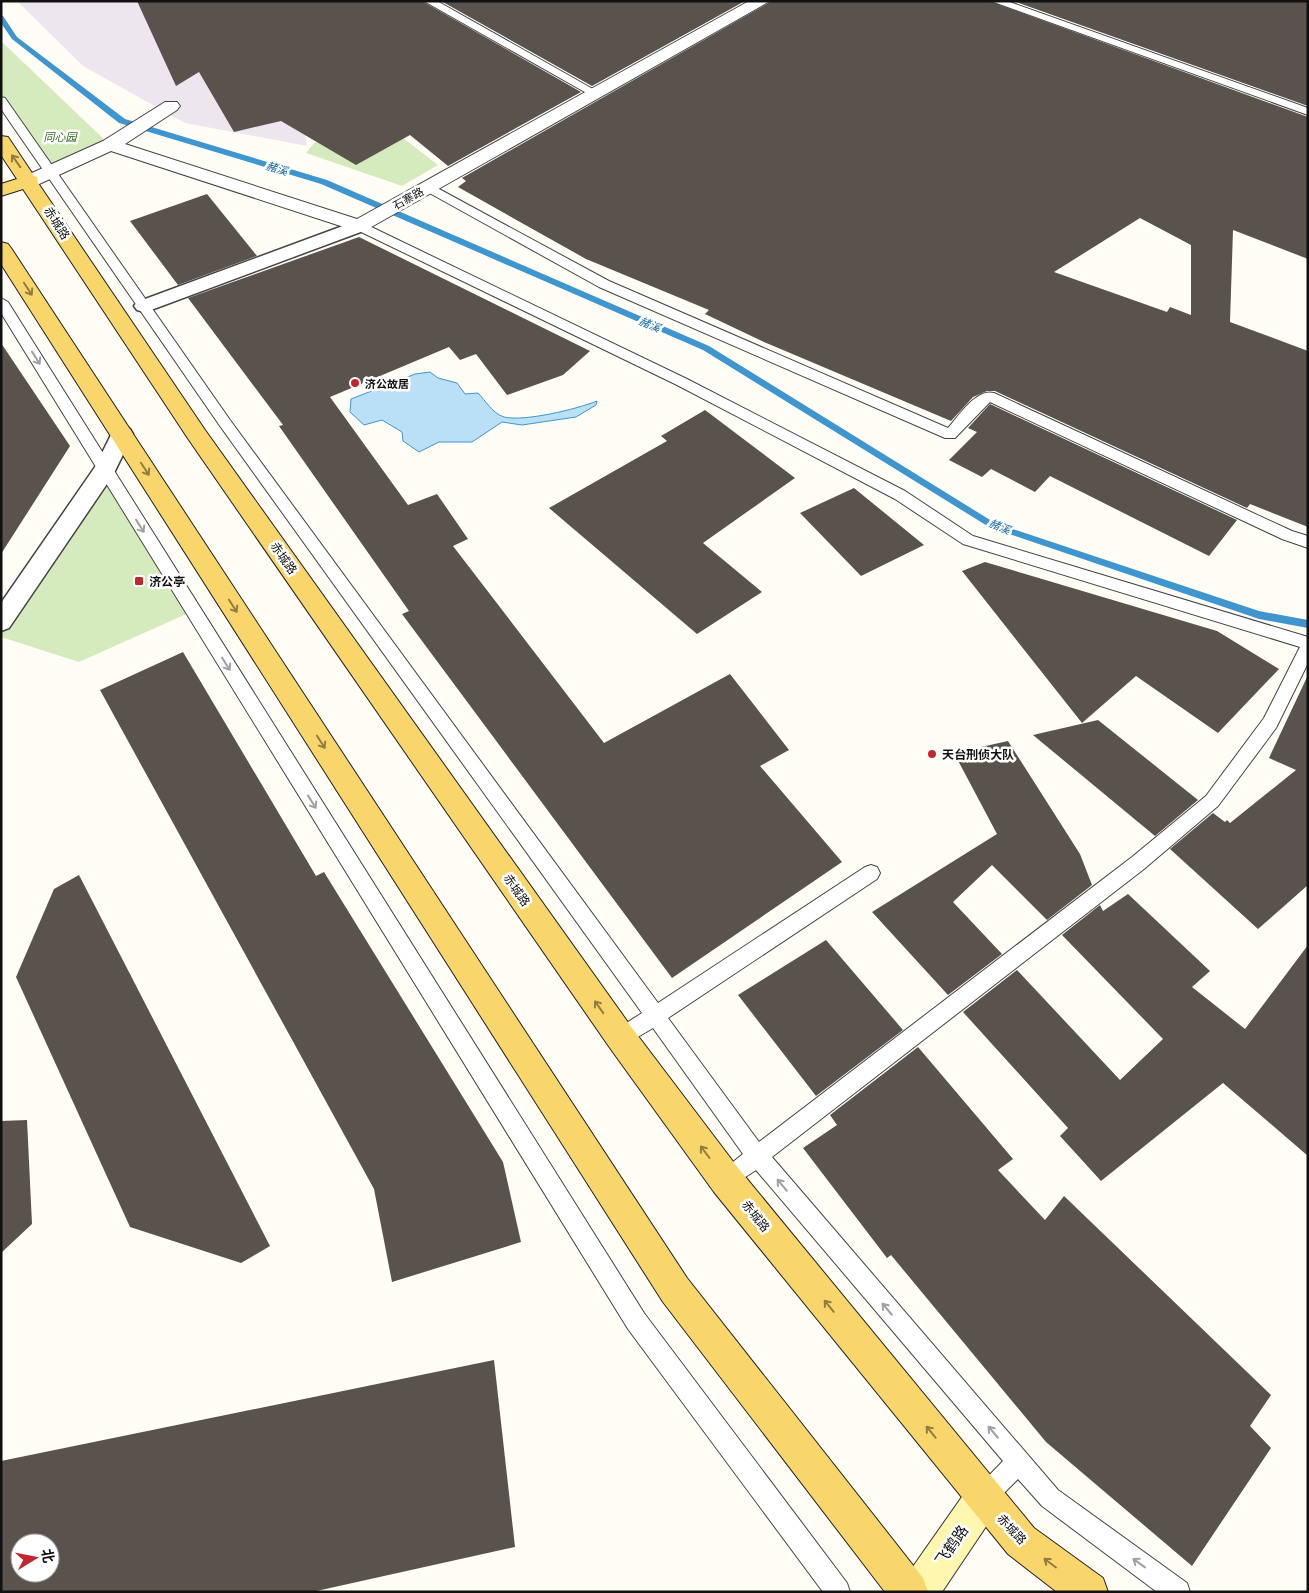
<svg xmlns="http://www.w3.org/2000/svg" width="1309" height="1593" font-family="'Noto Serif','Noto Sans SC',serif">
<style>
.industrial{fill:#eee6ef}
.green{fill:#d5ebbd}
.water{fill:#b9e0f7;stroke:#3f96cf}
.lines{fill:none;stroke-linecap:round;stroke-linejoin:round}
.stream{fill:#3f96cf;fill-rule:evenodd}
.building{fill:#5a524d;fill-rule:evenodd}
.service-casing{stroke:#444;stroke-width:2}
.pedestrian-casing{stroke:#444;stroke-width:3}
.minor-casing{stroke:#444;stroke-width:2}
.secondary-casing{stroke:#333;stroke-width:2}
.primary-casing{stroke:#222;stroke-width:2}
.service{fill:#fff;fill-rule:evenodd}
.pedestrian{fill:#fff;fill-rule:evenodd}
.minor{fill:#fff;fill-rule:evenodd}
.secondary{fill:#fff6b0;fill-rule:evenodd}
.primary{fill:#f9d66b;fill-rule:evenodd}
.oneway{stroke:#917d42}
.oneway2{stroke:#a0a0a0}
.poi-dot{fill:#c4262e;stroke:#fff;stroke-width:2}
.labels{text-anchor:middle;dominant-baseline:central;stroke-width:5;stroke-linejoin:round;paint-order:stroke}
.far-park-label{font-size:11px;font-style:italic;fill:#2f6b1f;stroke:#fff}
.far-water-label{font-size:11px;font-style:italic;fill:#1768a6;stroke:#fff}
.far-street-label{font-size:11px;fill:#111;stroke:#fff}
.far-poi-label{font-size:11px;font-weight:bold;fill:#111;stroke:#fff;text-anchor:start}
.street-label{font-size:12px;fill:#111;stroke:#fff}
.poi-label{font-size:12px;font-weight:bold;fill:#111;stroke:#fff;text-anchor:start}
.near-street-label{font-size:15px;fill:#111;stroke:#fff}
</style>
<rect width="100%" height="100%" fill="#fffdf5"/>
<!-- industrial -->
<path class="industrial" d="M17,1H327L294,58L307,146L185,123L83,66Z"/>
<!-- green -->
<g class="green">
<path d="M1,41L110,145L51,171L1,100Z"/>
<path d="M394,131L438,165L402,186L306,153L315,142Z"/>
<path d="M105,470L193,611L79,662L1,637V622Z"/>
</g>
<!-- water -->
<path class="water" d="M430,372L438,378L457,383L465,394L478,393C486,401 492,413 504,417C524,422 577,409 597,401L596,405L576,417L522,425L502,422L472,442H439L419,452L403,441L402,432L382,420L364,425L350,412L351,399L415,374Z"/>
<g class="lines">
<!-- stream -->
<path class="stream" d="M1,15L3,16L17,37L125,119L327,180L709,346L995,523L1259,611L1308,620V628L1259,619L989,527L703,350L321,184L119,123L12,39L1,23Z"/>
</g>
<!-- building -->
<g class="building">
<path d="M137,1H422L581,92L448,166L410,135L356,165L281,121L234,132L199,72L176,86Z"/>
<path d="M441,1H745L592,86Z"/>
<path d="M772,1H989L1308,117V259L1233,230L1230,322L1308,351V527L1250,504L1247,508L995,391H987L973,397L951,421L764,342L705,314L709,310L586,259L458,187L466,181L462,178ZM1140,218L1191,245V315L1170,307L1167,312L1054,272Z"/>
<path d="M1013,1H1308V106Z"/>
<path d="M207,194L257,256L178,285L130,221Z"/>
<path d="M359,237L590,351L563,375L507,395L476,354L460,360L449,347L330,397L408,505L437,494L468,539L453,546L604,743L730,674L789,750L760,766L842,862L672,978L402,614L409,611L279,426L283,425L188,298Z"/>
<path d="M1,343L70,446L1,554Z"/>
<path d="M990,404L1237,520L1209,556L1050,476L1035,492L991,469L982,477L949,460L977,432L968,428Z"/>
<path d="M705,410L795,478L703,543L762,592L697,634L549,508L667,441L661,436Z"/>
<path d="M854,488L924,545L861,576L800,513Z"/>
<path d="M985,562L1217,631L1279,669L1218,733L1136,676L1082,723L962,571Z"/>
<path d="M183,652L316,876L324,872L503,1162L521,1242L392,1282L374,1189L100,690Z"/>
<path d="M1308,675V885L1258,929L1170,849L1213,813L1225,822L1227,820L1230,823L1296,770L1269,758Z"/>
<path d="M1098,720L1198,800L1155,836L1033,735Z"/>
<path d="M1008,741L1080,854L1092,885L1047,920L992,865L953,902L1002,954L948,995L872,912L997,834L954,753Z"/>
<path d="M79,875L270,1246L241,1263L130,1227L16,977L54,889Z"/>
<path d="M1128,894L1210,971L1192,987L1245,1029L1308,945V1156L1223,1083L1101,1181L1060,1136L1068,1128L963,1012L1017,970L1120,1080L1163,1039L1062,935L1100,905L1103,911Z"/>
<path d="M826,940L903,1030L816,1096L738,995Z"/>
<path d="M918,1047L1013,1159L998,1170L1045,1220L1064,1196L1271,1395L1250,1426L1271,1448L1192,1566L1046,1442L891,1255L887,1258L803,1148L837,1125L830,1115Z"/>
<path d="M27,1120L32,1224L1,1253V1121Z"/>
<path d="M494,1360L515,1547L312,1592H1V1461ZM20,1543H50V1573H20Z"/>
</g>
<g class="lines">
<defs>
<g id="service">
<path d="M424,1H437L600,93L594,96L590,95Z"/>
<path d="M991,1H1007L1308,108V115Z"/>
<path d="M1,97L5,98L230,420L658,1003L865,867L871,865L877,867L880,873L877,879L668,1018L759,1142L1132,857L1206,796L1264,718L1300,647L963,544L895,499L677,385L355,229L353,226L355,223H363L687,379L905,491L973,536L1308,637V663L1276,728L1218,806L1144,869L772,1157L1058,1490L1187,1583L1190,1592H1157L1042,1506L1018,1479L992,1505L984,1509L976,1505L972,1497L976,1489L1003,1461L756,1170L726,1190L719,1187L716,1180L719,1173L743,1154L653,1028L621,1047L614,1045L611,1038L614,1031L642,1013L220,426L1,109Z"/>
<path d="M428,183L609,281L948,428C958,417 976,388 994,393L1292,531L1308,536V548L1282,539L990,402L955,438H945L599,287L424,190L422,187Z"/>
<path d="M1,298L8,302L644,1313L847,1583L850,1592H823L628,1329L1,313Z"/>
</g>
<g id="pedestrian">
<path d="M359,220L366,222L368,226L366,230L151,310L144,312L137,310L134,306L137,302Z"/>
<path d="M122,427L130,429L133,434L113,475L9,628L1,631V603L95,467L114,429Z"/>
</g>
<path id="minor" d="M749,1H770L366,230L359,232L111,151L37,185H23L20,181L23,177L103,141L165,102H177L180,106L177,110L125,144L357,219Z"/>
<path id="secondary" d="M984,1478L997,1484L1003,1497L997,1510L942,1592H900L905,1578L971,1484Z"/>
<g id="primary">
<path d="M1,136L8,137L34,176L37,177L38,183L205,430L632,1028L738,1168L1034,1528L1103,1578L1108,1592H1057L1008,1554L714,1192L610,1048L189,440L23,189L1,196V184L17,179L1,155Z"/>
<path d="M1,242L8,244L11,248L687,1278L923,1578L928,1592H885L663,1302L1,264Z"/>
</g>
</defs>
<!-- service casing -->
<use href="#service" class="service-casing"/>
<!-- pedestrian casing -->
<use href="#pedestrian" class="pedestrian-casing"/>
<!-- minor casing -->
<use href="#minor" class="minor-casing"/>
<!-- secondary casing -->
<use href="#secondary" class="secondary-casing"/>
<!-- primary casing -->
<use href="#primary" class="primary-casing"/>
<!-- service -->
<use href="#service" class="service"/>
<!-- pedestrian -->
<use href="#pedestrian" class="pedestrian"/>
<!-- minor -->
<use href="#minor" class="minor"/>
<!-- secondary -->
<use href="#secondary" class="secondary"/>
<!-- primary -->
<use href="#primary" class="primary"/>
</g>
<!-- one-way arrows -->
<defs><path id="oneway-shaft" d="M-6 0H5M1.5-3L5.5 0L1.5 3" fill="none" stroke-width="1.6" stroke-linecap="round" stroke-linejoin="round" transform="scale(1.25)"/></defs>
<g class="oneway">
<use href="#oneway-shaft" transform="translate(16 161) rotate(-125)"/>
<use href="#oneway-shaft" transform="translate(28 289) rotate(57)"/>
<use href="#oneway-shaft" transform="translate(145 469) rotate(57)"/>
<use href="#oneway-shaft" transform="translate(233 606) rotate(57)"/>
<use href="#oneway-shaft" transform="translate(321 742) rotate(57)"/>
<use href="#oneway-shaft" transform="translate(599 1007) rotate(-125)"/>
<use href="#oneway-shaft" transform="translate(705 1152) rotate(-127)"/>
<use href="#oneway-shaft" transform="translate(829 1306) rotate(-129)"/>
<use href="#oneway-shaft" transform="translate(931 1432) rotate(-129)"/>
<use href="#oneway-shaft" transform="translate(1050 1563) rotate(-143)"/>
</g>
<g class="oneway2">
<use href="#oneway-shaft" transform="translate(36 358) rotate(58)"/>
<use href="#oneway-shaft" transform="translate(140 526) rotate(58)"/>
<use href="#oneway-shaft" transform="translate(226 664) rotate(58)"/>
<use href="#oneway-shaft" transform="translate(312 802) rotate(58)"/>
<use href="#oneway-shaft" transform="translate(782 1185) rotate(-130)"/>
<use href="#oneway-shaft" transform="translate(887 1309) rotate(-130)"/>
<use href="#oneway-shaft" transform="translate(993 1432) rotate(-130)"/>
<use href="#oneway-shaft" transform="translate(1139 1563) rotate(-144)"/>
</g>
<!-- markers -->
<g class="poi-dot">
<circle cx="355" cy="383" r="5"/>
<rect x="134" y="576" width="10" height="10" rx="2.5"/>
<circle cx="932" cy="754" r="5"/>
</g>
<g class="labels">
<!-- far-park labels -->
<g class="far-park-label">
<text x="60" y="136">同心园</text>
</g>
<!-- far-water labels -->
<g class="far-water-label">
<text transform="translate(277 168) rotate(17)">赭溪</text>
<text transform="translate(650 324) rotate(24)">赭溪</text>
<text transform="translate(1000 526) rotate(22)">赭溪</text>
</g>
<!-- far-street labels -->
<g class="far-street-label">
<text transform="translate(408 198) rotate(-29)">石寨路</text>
</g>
<!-- far-poi labels -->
<g class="far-poi-label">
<text x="365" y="383">济公故居</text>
</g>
<!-- street labels -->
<g class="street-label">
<text transform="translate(57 223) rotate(57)">赤城路</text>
<text transform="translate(284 558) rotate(55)">赤城路</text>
<text transform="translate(517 890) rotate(55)">赤城路</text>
<text transform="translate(756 1216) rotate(51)">赤城路</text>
<text transform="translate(1012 1529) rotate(47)">赤城路</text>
</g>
<!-- poi labels -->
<g class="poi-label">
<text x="149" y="581">济公亭</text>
<text x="942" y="754">天台刑侦大队</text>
</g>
<!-- near-street labels -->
<g class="near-street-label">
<text transform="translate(951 1545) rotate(-55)">飞鹤路</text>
</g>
</g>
<!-- border -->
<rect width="1309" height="1593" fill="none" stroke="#111111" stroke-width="5"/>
<!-- north arrow -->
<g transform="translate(35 1558) rotate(80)"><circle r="24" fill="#ffffff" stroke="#a0a0a0"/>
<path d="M0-4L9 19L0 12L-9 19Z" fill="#c4262e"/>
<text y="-8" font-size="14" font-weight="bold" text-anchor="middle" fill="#111111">北</text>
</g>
</svg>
